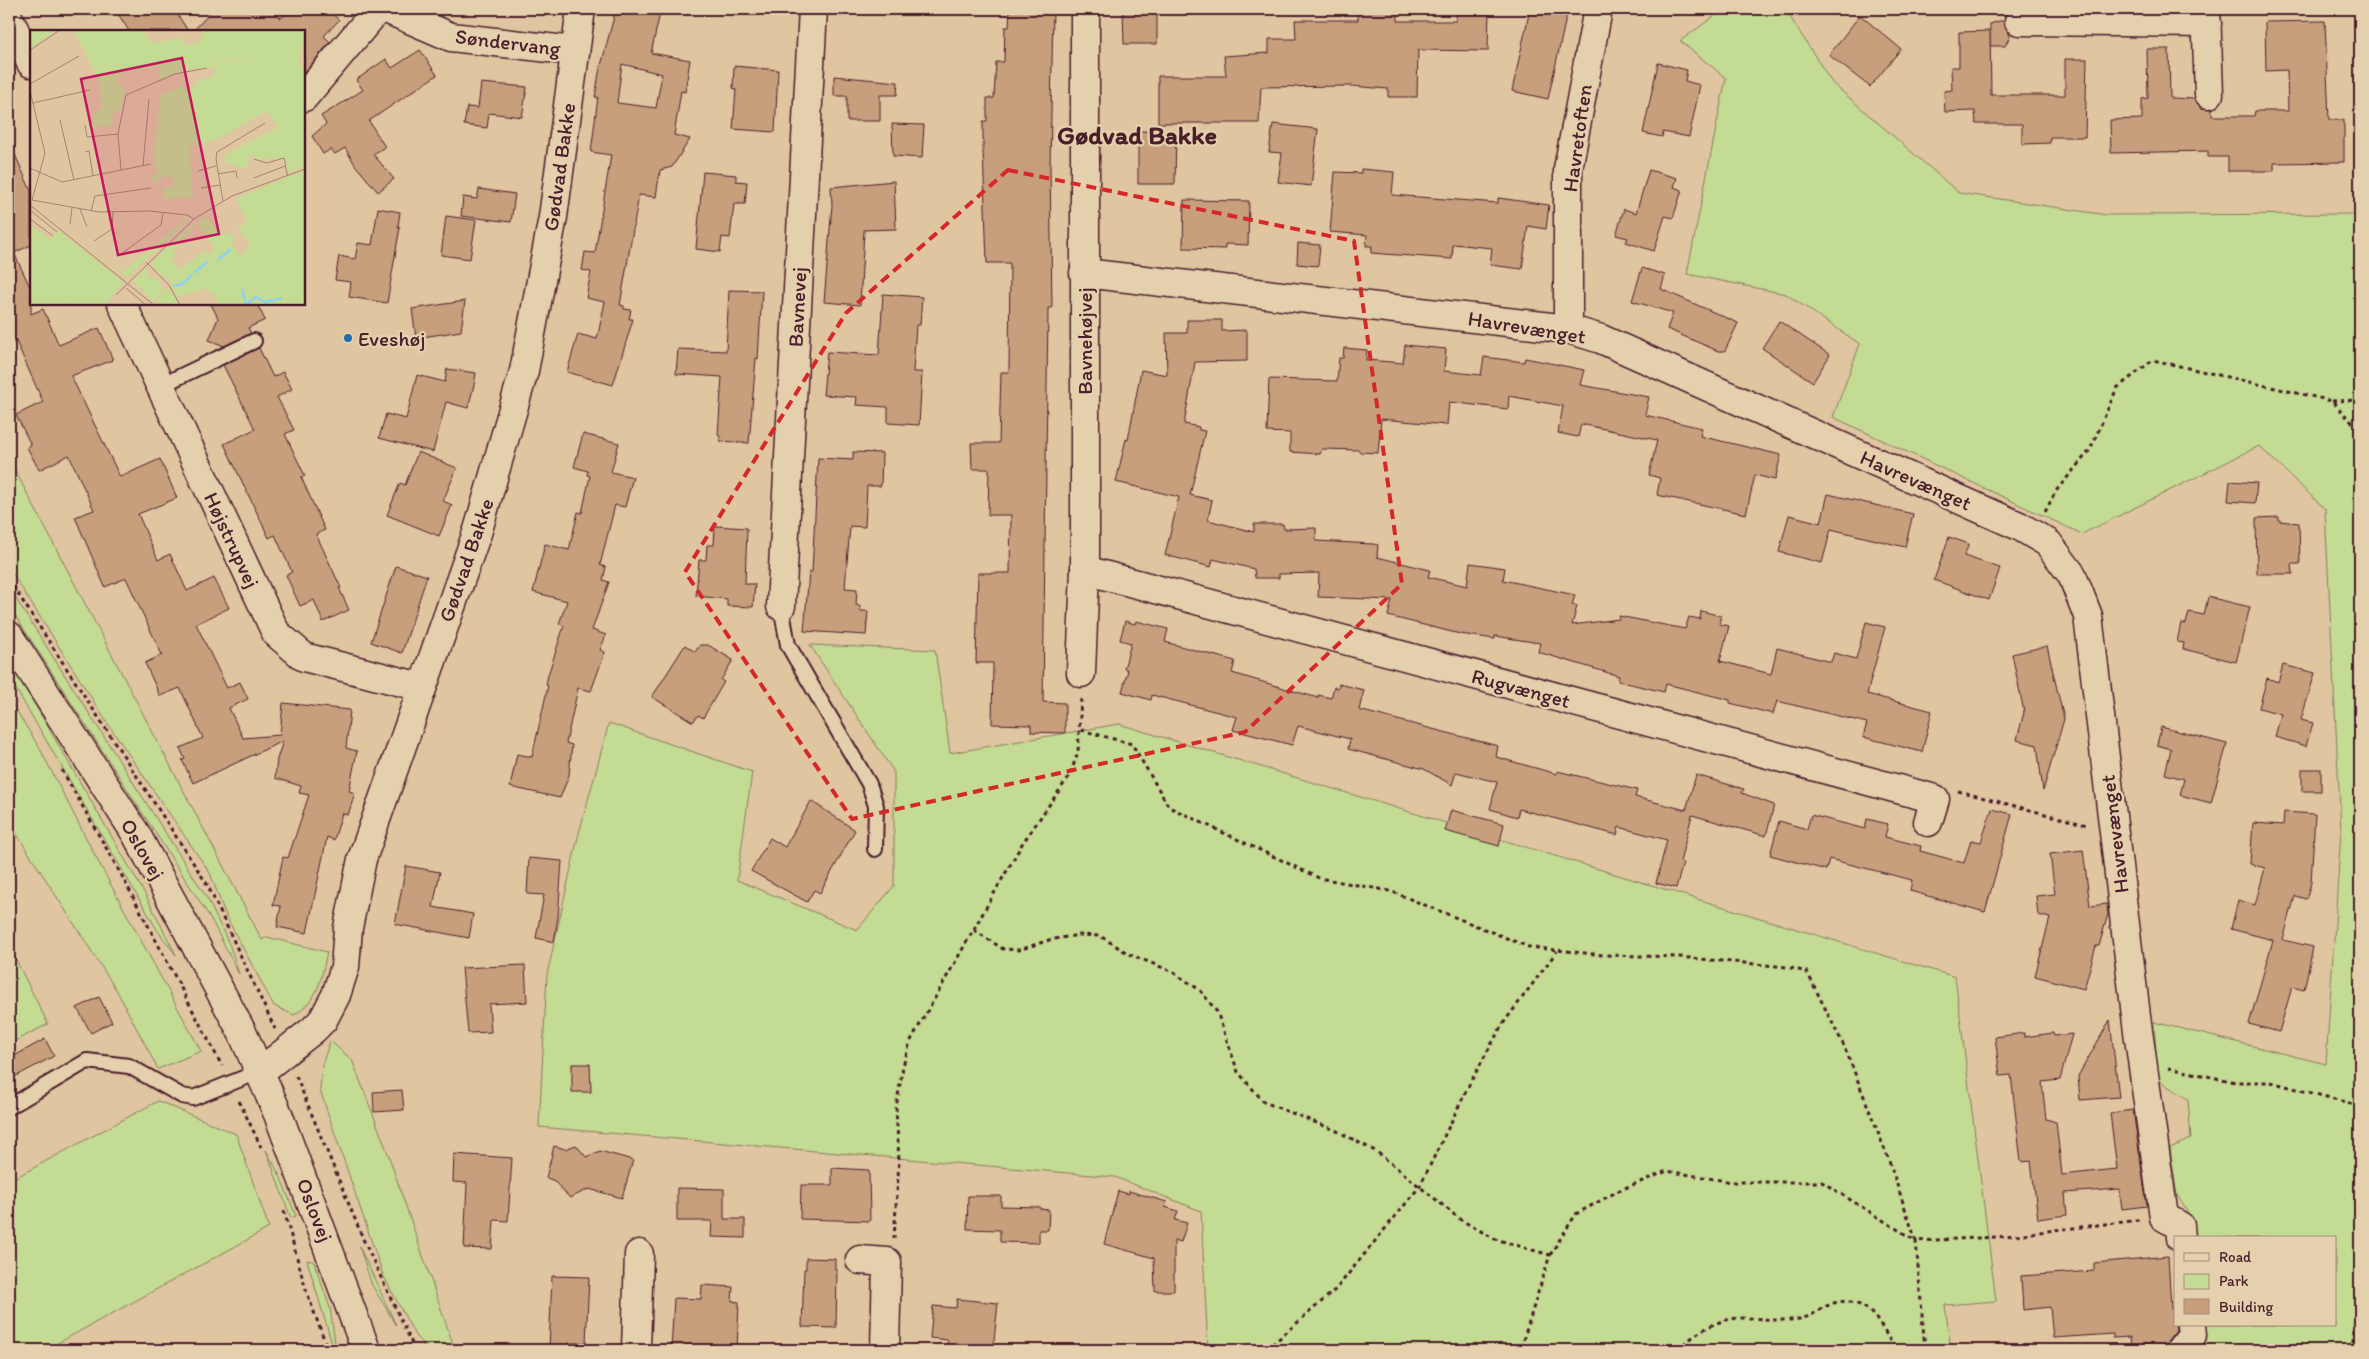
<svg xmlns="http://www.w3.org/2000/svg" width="2369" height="1359" font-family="Itim,sans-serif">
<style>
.green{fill:#c3db92;stroke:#867d5e}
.building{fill:#c89f7d;stroke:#4a1f2b;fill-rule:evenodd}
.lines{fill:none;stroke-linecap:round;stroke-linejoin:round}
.service-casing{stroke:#4a1f2b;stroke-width:18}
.minor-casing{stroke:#4a1f2b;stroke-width:31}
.tertiary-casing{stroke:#4a1f2b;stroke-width:31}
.path{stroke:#4a1f2b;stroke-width:3;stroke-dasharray:4 4;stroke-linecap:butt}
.service{stroke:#e5d0ae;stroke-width:14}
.minor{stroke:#e5d0ae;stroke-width:28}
.tertiary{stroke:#e5d0ae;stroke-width:28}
.marked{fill:none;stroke:#d62828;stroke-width:4;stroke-dasharray:10 6;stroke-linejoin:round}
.poi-dot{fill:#1f6fb2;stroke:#e5d0ae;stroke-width:2}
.labels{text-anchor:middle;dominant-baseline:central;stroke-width:4.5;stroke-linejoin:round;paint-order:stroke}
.street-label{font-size:21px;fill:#4a1f2b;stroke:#e5d0ae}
.poi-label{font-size:21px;fill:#4a1f2b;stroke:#e5d0ae;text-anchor:start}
.district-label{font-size:26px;font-weight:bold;fill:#4a1f2b;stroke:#e5d0ae}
.inset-river{fill:none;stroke:#90d1f1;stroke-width:2.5}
.inset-road{fill:none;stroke:#a48372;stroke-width:1}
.view{fill:#c2185b;fill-opacity:0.15;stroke:#c2185b;stroke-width:2.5}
.inset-edge{fill:none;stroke:#4a1f2b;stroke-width:2.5}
</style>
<rect width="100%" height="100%" fill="#e0c5a1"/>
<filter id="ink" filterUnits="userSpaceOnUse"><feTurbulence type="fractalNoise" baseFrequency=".02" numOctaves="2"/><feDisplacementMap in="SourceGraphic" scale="10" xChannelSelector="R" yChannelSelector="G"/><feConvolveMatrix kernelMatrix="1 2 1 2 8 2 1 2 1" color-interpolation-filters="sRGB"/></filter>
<g filter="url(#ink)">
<!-- green -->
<g class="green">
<path d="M1724,9H1785L1832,83L1959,193L2107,215L2360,214V1350H2204L2202,1325H2335V1238H2194L2192,1219L2177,1195L2170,1148L2191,1139L2188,1099L2158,1080L2154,1022L2326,1064L2341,830L2325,509L2259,446L2082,534L1833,417L1860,344L1786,294L1687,274L1726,78L1680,41Z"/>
<path d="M9,459L262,940L267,937L327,952C321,979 319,1000 294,1015L274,1006L226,916L210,873L108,724L9,568Z"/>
<path d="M9,588L207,898L230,946L239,974L211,919L9,606Z"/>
<path d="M810,645L935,650L950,753L1119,724L1955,977L1996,1301L1945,1305L1951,1350H1208L1201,1211L1115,1177L539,1127L547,975L578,837L609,723L752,772L737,880L857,930L894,886V772Z"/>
<path d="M9,660L145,894L176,955L158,931L9,677Z"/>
<path d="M9,699L39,747L99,863L201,1051L158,1069L117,991L9,822Z"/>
<path d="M9,946L48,1024L9,1044Z"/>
<path d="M330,1041L352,1060L386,1148L455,1350H423L424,1344L416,1337L383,1275L320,1090L322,1065Z"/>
<path d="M158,1101L236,1134L269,1228L45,1350H9V1181Z"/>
<path d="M266,1150L280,1176L296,1216L291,1218Z"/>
<path d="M359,1246L396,1325L372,1285Z"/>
<path d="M307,1260L314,1262L330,1308L336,1350H334Z"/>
</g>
<!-- building -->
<g class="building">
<path d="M115,9H174L188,31H129Z"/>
<path d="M214,9H271L281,18L291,9H327L339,20L324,36L330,42L304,73V31H193Z"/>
<path d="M616,9H637L660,13L651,53L690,60L685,92L681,91L674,135L690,139L672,167L660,170L656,197L639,195L620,305L624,306V309L631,310L629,319H633L613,385L567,372L578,334L597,339L605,302L586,298L591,272L582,270L585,252L595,253L611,155L591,152L598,97H595L599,73ZM622,64L662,74L656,108L617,103Z"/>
<path d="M1010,9H1053L1050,166L1052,308H1048L1043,702L1065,703V733L1031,732V725L992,724L993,663H976L978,573H1010L1011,515H988L989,469H972L971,443H999L1001,372H1009L1010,263H987L983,150V121H987V98H994L996,62H1004L1005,27H1009Z"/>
<path d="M1123,9H1157V44H1124Z"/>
<path d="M1358,9H1398V21H1456V9H1489L1488,51L1418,50L1417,97H1388V89L1351,86L1261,87L1259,123H1158V76H1226L1224,56L1269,53V39H1296L1295,20H1358Z"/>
<path d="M1530,9H1568L1548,99L1512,91Z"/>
<path d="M1860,15L1901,49L1870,87L1829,55Z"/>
<path d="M1999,21H2003L2010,36L2005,46H1990V24Z"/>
<path d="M2325,21L2329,120H2344V162L2274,163V171H2228V157H2208V151L2111,153L2110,120L2142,119V99L2148,98L2147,49H2169L2170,98L2195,99L2201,108L2212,109V116H2254L2255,111H2288L2287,70L2266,71L2265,22Z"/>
<path d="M1990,31L1991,95H2065V59H2087L2085,137H2050V143L2022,144V124H1976L1975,111L1945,112L1944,91L1952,90L1951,67H1959V32Z"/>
<path d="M420,50L437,75L369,121L385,147L373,154L394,179L378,192L356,166L345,148L335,154L331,149L323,154L312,136L326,124L321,116L363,90L356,80L386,59L392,68Z"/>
<path d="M1658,63L1687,70L1685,81L1700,85L1689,137L1663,132L1662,137L1643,133Z"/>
<path d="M734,66L778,70L775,132L733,129L736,89L733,88Z"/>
<path d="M834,76L898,82L897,95H880V121H847V96H834Z"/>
<path d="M481,83L527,87L522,117L489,113L487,128L464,125L467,107L478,108Z"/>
<path d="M892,124L924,125L922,158L893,156Z"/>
<path d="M1273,124L1318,129L1311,186L1278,182L1282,153L1269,152Z"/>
<path d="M1138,131L1176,132L1175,184H1138Z"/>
<path d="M9,141L31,191V245L14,253L31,289V314L43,309L59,345L99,328L113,360L71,376L120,477L160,459L177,498L138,514L158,560L170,554L187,591L214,578L229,608L196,624L227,688L240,682L248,699L229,708L243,738L280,735L283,703L350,710L346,748L357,751L349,791L355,793L348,815L342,813L334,840L327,837L307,933L277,927L281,906L273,905L283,857L288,858L309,795L299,793L301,786L275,778L277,759L283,741L193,783L182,760L185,759L180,748L203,738L180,688L160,696L145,663L162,655L126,578L105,587L75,517L94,510L69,455L39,470L27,447L31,445L16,415L43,402L16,341L9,345Z"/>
<path d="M1361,169L1394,172L1392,195L1498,203V198L1549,205L1546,229L1528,226L1522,269L1490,265L1492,248L1453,244L1452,259L1371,253L1372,246H1366L1367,235L1330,232L1335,172L1361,173Z"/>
<path d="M1649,170L1677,178L1674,187L1682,190L1673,218L1665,216L1654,251L1626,242L1628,238L1616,235L1624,209L1636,213Z"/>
<path d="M703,172L736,175V181L747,182L745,204H734L730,238L722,237L720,252L696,249Z"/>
<path d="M894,181L896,229L864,230L860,305L824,302L832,205L831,187Z"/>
<path d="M479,189L515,194L511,222L461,216L463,197L477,199Z"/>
<path d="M1184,200L1249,201L1248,245L1225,244V249L1183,248Z"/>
<path d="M378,208L400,212L398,227H400L387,303L349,297L351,282L335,280L339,256L355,259L358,243L372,245Z"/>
<path d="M446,216L476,220L470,259L441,255Z"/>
<path d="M1298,243L1320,245L1318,266L1297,264Z"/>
<path d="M1642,268L1665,275L1661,289L1738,323L1725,351H1718L1667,329L1673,313L1632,301Z"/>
<path d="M729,290L762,291L758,359L756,358L749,443L720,441V436L718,435L722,377L676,374L678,349L726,351Z"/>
<path d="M883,294L922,297L920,325H916L913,372H922L919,425L888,423V407L856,405L857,397L823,395L827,352L879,355Z"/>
<path d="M465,301L461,331L416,338L412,309Z"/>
<path d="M211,304H257L265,320L248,328L251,333L224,346L209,340L218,318Z"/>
<path d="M1187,320H1222V331L1247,330V361L1195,362L1184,424L1199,427V430L1205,431L1190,495L1212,500L1208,520L1254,532V524H1283L1284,529L1316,528V541L1373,544L1378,545L1377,557L1430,570L1428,577L1467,586L1470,563L1505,568L1503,580L1575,595L1572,605L1577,606L1572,625L1619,619V616L1685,629L1689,617L1700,619L1701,611L1721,616L1719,624L1729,626L1720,661L1771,674L1777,648L1831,662L1834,653L1856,659L1866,622L1885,627L1867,694L1932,711L1922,752L1863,737L1867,723L1777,701L1773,714L1730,703V700L1666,684L1664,692L1618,681L1619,676L1538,652L1540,643L1495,636V639L1460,634L1388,616L1392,600L1318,597L1319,573L1279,574V578H1255L1254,569L1213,559L1211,567L1165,555L1179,497L1116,482L1126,439L1128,440L1141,370L1167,375L1166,333H1187Z"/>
<path d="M1779,321L1830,355L1813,382L1762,348Z"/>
<path d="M1405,345L1446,349L1444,371L1481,375L1484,357L1524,362L1525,358L1584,370L1580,385L1649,397L1645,415L1702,428L1700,436L1781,455L1775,480L1755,475L1746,514L1657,495L1660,478L1649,475L1657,440L1581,424L1578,437L1558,433L1563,406L1509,396L1508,409L1449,402L1447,425L1381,419L1378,453L1359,452V450L1322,449L1320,454L1290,452V433L1267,432L1269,379L1337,381L1339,358H1343L1344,348L1367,350L1366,360L1403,363Z"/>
<path d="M259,348L273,377L283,372L292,389L277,397L294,430L285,434L305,476L301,477L325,530L316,534L341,588H339L349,610L323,622L314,600L300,606L286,575L292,572L275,535L269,538L224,444L255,429L223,365Z"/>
<path d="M447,369L476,373L474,385L468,408L446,402L433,452L379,438L386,414L406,419L417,375L445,382Z"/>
<path d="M583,434L619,443L611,472L633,477L625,507L615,505L600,565L606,567L603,580L609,582L592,630L606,635L600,650L605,652L591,691L578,688L566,743L572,745L569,775L560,798L510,787L517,754L532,757L548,686L546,685L548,675L564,626L559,624L567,601L533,592L545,544L569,550L578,512L582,513L590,476L587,475L588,471L574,467Z"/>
<path d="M418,452L457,468L443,501L452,505L439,536L387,515L400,483L405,485Z"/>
<path d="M853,452L882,453L881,486H867L865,527L850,526L845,588L857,589L856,605L860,606V611H868L866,635L804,631L809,572H812L818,458L853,460Z"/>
<path d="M2230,481L2257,483L2255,503L2228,501Z"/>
<path d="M1828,494L1913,514L1905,547L1831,529L1822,563L1779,552L1789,515L1821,523Z"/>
<path d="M2279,517V521L2299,523L2300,564H2292L2293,574H2257L2256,518Z"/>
<path d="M715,526L747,528L745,584H755L753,607L727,606V599L696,596L699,560H706L707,545H714Z"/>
<path d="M1949,537L1969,544L1964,556L2000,568L1989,600L1934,580Z"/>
<path d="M396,566L427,576L402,653L371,642Z"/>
<path d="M2208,597L2250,607L2236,662L2183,649L2184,643L2177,642L2181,623L2186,624L2189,612L2204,615Z"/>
<path d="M1125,621L1135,624L1136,621L1168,629L1165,642L1235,661L1232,673L1318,698V695L1331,698L1334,687L1338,688L1339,684L1364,690L1359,710L1498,746L1496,757L1557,774V771L1637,790L1635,797L1686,810L1696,775L1744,789L1742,793L1774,805L1766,836L1692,815L1680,862L1683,863L1676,888L1656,883L1667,840L1619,827L1617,835L1519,809L1517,817L1490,809L1497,782L1456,772L1452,785L1424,769L1348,749L1350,739L1298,726L1292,745L1233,730L1237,717L1152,695L1151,700L1122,692L1128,670L1124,669L1131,643L1120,640Z"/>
<path d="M685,645L695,652L700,645H708L733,660L721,680L724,682L703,718L698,715L693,722L652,697Z"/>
<path d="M2047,646L2064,719L2043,791L2037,745L2017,740L2024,712L2012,654Z"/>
<path d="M2283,665L2315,673L2301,720L2313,723L2306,746L2275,737L2281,714L2259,708L2267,678L2278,682Z"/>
<path d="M2161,727L2227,744L2211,803L2180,795L2184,779L2165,774L2171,749L2157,745Z"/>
<rect x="2302" y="769" width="19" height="22"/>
<path d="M811,801L855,830L820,893L814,890L807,902L751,871L770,838L785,847Z"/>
<path d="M1992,809L2012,814L1985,912L1910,891L1912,880L1829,859L1826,870L1770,855L1779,821L1807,829L1811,815L1865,829L1867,819L1888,824L1885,837L1921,846L1920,851L1964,863L1971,840L1981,842Z"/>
<path d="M1451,810L1504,824L1499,846L1445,831Z"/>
<path d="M2284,812L2315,814L2311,883L2306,899L2295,896L2283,940L2313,947L2304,990L2292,987L2279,1032L2249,1024L2273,940L2231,929L2238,900L2255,905L2265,868L2250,864L2253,823L2283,825Z"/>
<path d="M2083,850L2090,906L2107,904L2108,914L2099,946H2096L2084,989L2035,976L2050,918L2038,915L2036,896L2055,894L2050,854Z"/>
<path d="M529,858L562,861L558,917L554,942L536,938L544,895L527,894Z"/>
<path d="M406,866L440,872L433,907L473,914L469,938L395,924Z"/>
<path d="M525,965L527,1002L489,1004L491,1032L468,1033L462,968Z"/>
<path d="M99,997L112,1022L91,1033L77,1008Z"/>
<path d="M2110,1020L2119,1097L2080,1100L2078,1076Z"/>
<path d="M2024,1033V1037L2053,1033L2054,1036L2072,1034L2060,1080L2042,1082L2046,1119L2056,1122L2062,1175L2117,1169L2110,1113L2133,1110L2147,1206L2122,1209L2119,1189L2065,1193L2067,1215L2038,1219L2031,1161L2021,1162L2011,1075L2000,1076L1995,1037Z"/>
<path d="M45,1039L54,1056L9,1080V1059Z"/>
<path d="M572,1064H590L591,1092H572Z"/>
<path d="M402,1090L404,1110L374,1112L373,1092Z"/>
<path d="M576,1145L586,1157L600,1151L633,1160L622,1198L589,1189L570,1198L553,1180L546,1178L554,1146L565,1149Z"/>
<path d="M454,1154L512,1158L508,1221L494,1220L492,1249L464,1248L467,1183L453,1182Z"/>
<path d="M832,1168L869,1170L870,1221L800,1219L801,1185H832Z"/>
<path d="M677,1188L724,1189V1219H745V1238L711,1237L712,1221H677Z"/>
<path d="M1118,1191L1129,1194V1191L1167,1202L1165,1207L1178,1211L1175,1220L1187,1223L1181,1242L1174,1240V1291H1155L1154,1258L1104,1244Z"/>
<path d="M968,1196H1001V1206L1040,1207V1209L1049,1210L1048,1230H1039V1243L1000,1242V1230L967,1229Z"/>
<path d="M2168,1256L2171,1309H2175L2176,1330L2168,1340L2164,1350H2155L2147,1344L2131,1346L2130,1337L2113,1338V1334L2053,1338L2050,1307L2023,1310L2021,1276L2094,1271V1263Z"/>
<path d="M806,1258L835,1259V1270H837L836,1328L802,1327L804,1269H806Z"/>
<path d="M552,1276L589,1277L586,1343H569V1350H549Z"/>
<path d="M702,1285L733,1287L732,1301L739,1302L737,1350H671L674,1298L701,1299Z"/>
<path d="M957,1299L998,1303L993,1350H970L947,1346L948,1340L930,1338L933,1306L956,1308Z"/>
</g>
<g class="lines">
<defs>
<g id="service">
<path d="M160,386L254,341"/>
<path d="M781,606L788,645L869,784L876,806L875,849"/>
<path d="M9,1107L87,1061L129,1066L182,1096L193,1098L261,1071"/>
</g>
<g id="minor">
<path d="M386,9L451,37L575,51"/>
<path d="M2206,9L2209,94"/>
<path d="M9,19L31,63"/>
<path d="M2019,21L2207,23"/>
<path d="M304,97L378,9"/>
<path d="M1084,273L1568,329L1601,339L2019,526L2048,543L2072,575L2088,616L2137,1024L2164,1217L2180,1226L2181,1238"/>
<path d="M122,304L276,633L304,657L421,687"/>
<path d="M1568,329V169L1598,9"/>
<path d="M1085,570L1935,799L1928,822"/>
<path d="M781,606L813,9"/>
<path d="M1081,673L1085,570V9"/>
<path d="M261,1071L313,1030L323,1020L336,995L345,967L348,928L362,859L478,530L524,371L553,217L581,9"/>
<path d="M860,1260L887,1262L885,1350"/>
<path d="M636,1350L639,1254"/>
<path d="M2180,1350L2192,1335L2191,1325"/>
</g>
<path id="tertiary" d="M9,636L136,834L242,1032L278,1114L366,1350"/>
</defs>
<!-- service casing -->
<use href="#service" class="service-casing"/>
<!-- minor casing -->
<use href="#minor" class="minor-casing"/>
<!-- tertiary casing -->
<use href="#tertiary" class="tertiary-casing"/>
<!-- path -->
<g class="path">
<path d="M2332,401L2360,400"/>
<path d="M2045,512L2056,491L2090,450L2117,388L2153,360L2332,401L2360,431"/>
<path d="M9,580L207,884L275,1029"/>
<path d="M1081,730L1132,744L1169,807L1319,878L1390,891L1529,947L1603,955L1679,957L1787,967L1807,972L1845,1048L1888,1158L1916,1241L1998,1237L2139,1220"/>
<path d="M62,770L122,876L222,1066"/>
<path d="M1958,791L2087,825"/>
<path d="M974,930L1003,949L1019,950L1049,940L1079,935L1100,936L1129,954L1171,971L1200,990L1217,1012L1238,1072L1264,1102L1337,1131L1377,1152L1461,1220L1495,1239L1550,1255L1520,1350"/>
<path d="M2168,1068L2236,1082H2271L2360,1106"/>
<path d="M296,1076L364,1241L415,1350"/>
<path d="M239,1101L261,1147"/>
<path d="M284,1211L306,1290L328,1350"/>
<path d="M894,1239L899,1161L896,1108L903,1066L910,1042L1022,844L1070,775L1078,752L1081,699"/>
<path d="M1550,1255L1576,1214L1620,1190L1667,1171L1732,1182H1822L1916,1241L1925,1350"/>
<path d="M1266,1350L1336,1289L1420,1186L1471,1081L1502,1025L1557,951"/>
<path d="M1678,1350C1696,1332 1719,1317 1745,1318C1763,1318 1781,1322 1799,1319C1822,1315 1830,1293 1860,1305C1875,1311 1888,1337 1895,1350"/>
<path d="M2352,1350L2360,1274"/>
</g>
<!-- service -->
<use href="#service" class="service"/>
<!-- minor -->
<use href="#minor" class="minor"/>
<!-- tertiary -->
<use href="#tertiary" class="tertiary"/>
</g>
</g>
<!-- marked area -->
<path class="marked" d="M1008,170L1354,241L1402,584L1245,732L852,819L685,572L846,313Z"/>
<!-- markers -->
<circle class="poi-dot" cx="348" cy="338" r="5"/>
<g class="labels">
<!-- street labels -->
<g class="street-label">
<text transform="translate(508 42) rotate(7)">Søndervang</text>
<text transform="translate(1577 138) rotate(-82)">Havretoften</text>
<text transform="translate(559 167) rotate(-82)">Gødvad Bakke</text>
<text transform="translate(797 307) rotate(-87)">Bavnevej</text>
<text transform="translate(1527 327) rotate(9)">Havrevænget</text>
<text transform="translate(1084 341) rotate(-90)">Bavnehøjvej</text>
<text transform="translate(1916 480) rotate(24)">Havrevænget</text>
<text transform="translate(232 540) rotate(65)">Højstrupvej</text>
<text transform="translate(466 560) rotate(-71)">Gødvad Bakke</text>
<text transform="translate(1521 688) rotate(15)">Rugvænget</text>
<text transform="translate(2114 834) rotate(-97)">Havrevænget</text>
<text transform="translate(143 849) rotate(60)">Oslovej</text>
<text transform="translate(315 1210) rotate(69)">Oslovej</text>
</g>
<!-- poi labels -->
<g class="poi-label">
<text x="358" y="338">Eveshøj</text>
</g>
<!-- district labels -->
<g class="district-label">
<text x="1137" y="135">Gødvad Bakke</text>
</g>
</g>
<!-- overview -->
<g transform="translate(30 30)">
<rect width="275" height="275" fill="#e0c5a1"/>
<path d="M0,0H27L0,18ZM43,0H115L116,6L124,13L153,7L151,11L161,15L171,10L173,2L177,0H275L269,32L275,44V136L259,142L254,128L228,129L219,124L218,136L213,138L195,132V125L248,97L237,81L187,109L159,117L163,167L132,169L134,157H142L144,147H131L123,155L122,146L129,143L124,131L130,65L153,56L155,60L165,56L168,51L183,46L184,37L189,33L223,26L192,31L181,38H160L130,49V36L89,44L86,50L95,62L90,82H84L82,96H67L65,100L59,94L71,77V65L66,43ZM275,140L271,143L275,142V275H189L185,265L176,259L148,267L139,253L140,248L136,249L120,234L163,194L165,197L142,221L146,225L141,230L150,240L173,222L179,224L185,217L168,196L169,190L175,186L192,205L200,203L206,207L201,213L210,225L221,215L207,199L217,193L206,168ZM154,186L159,187L153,194L157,192L97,247L33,199L92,242L154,191ZM0,195L21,209L28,200L93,252L76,275H36V272L34,275H0ZM117,236L118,246L130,251L132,260L124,272L103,251ZM134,259H140L149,275L126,273Z" fill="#c3db92"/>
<path class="inset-river" d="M188,230L201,219M164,243L177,232M143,256L152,254L162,245M212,259L216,275M216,275L226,267L235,272L252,268"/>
<path class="inset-road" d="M0,20L30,0M0,54L49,26M0,61L15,123L2,170L69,182L120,181L157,185L164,189M3,73L60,60M30,90L44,150M55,95L57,107L88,104M55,122L59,121L63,146M224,129L237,133L254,128L256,136M113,136L119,69M0,138L32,152L121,134M91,140L88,104L96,65L145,44L177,38M168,141L186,136M188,144L206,141L207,148M224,148L255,136L258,146M171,158L190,155M193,171L186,129L187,122L235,93M0,175L124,275M50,179L57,197M0,180L27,202M61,181L65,166L121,158M0,189L23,206M40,194L42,178M64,211L82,199L83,182M88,226L131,195L133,183M116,232L139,255L150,275M96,258L116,275M86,265L164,189L202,166L275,139"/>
<path class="view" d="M152,28L189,204L88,225L51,49Z"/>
<rect width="275" height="275" class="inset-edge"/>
</g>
<!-- margin -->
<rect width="2369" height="1359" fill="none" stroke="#e5d0ae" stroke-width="30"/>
<rect x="15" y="15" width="2339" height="1329" fill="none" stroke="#4a1f2b" stroke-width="2" filter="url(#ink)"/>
<!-- legend -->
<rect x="2174" y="1236" width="162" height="90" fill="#e5d0ae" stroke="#a7897a"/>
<rect x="2184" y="1253" width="25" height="8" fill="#e5d0ae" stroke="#a7897a"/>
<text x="2219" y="1262" font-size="15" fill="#4a1f2b">Road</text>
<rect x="2184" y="1274" width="25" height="15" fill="#c3db92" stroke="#a7897a"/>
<text x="2219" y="1286" font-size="15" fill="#4a1f2b">Park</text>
<rect x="2184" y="1299" width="25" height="15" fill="#c89f7d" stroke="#a7897a"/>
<text x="2219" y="1312" font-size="15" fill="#4a1f2b">Building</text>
</svg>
